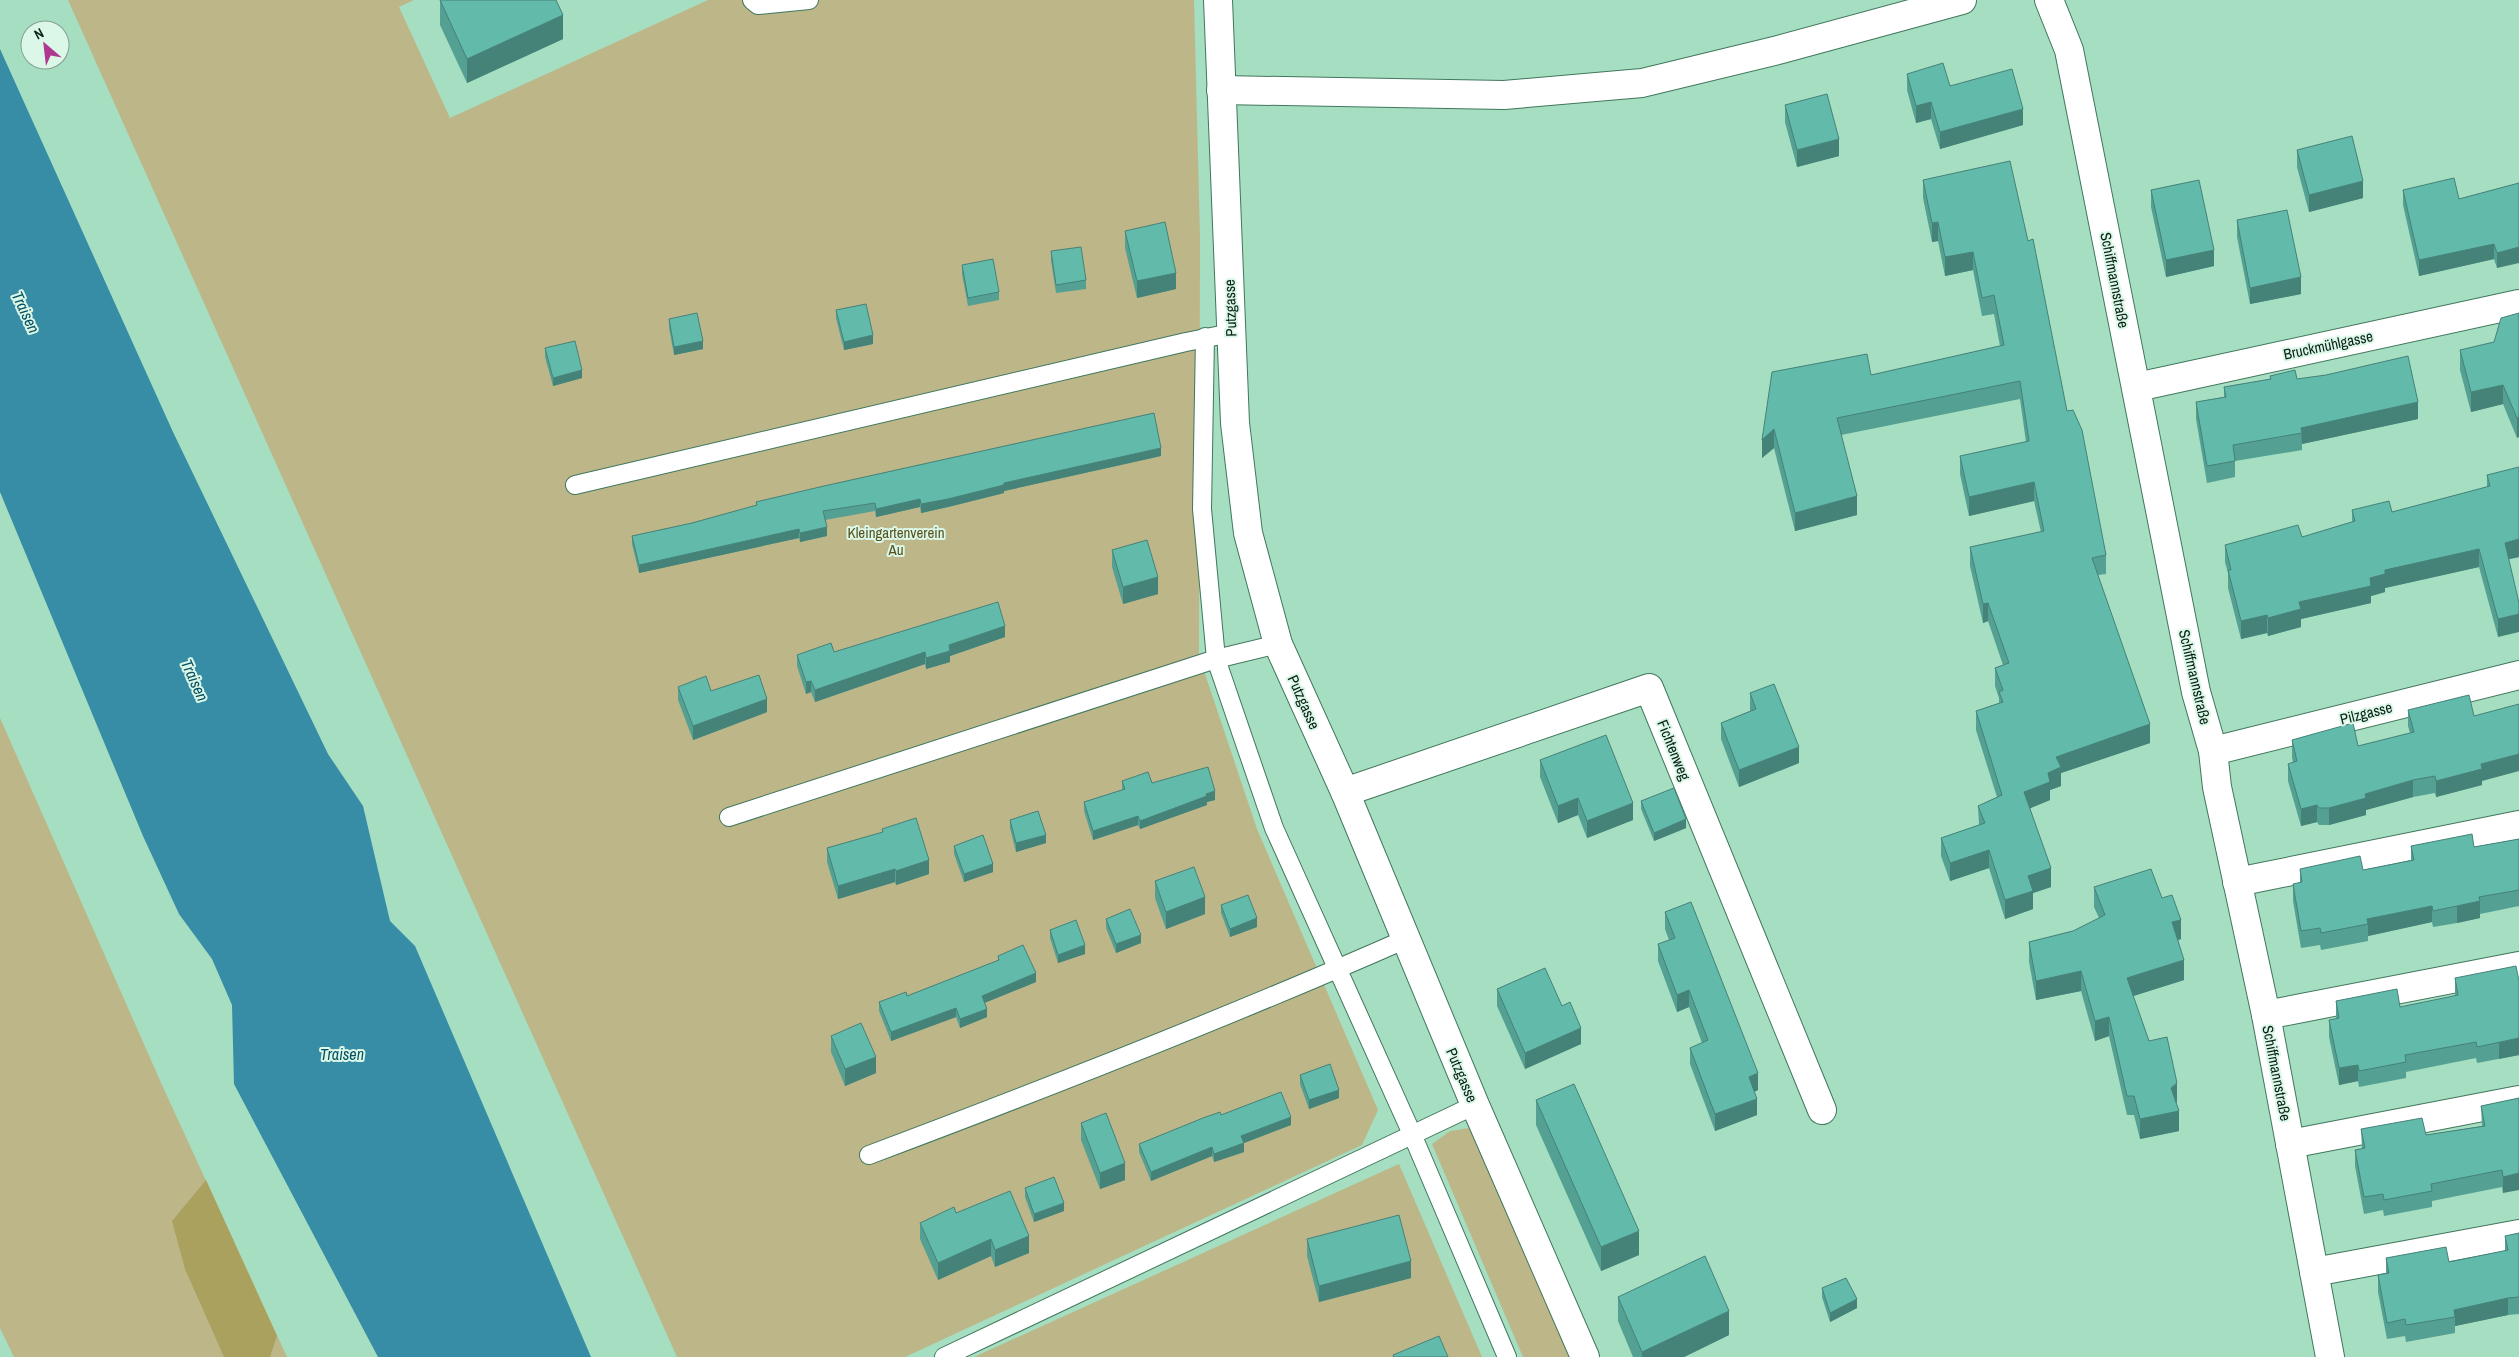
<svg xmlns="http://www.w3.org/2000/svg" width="2519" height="1357" font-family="'Archivo Narrow',sans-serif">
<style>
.green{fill:#bdb689}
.forest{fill:#aaa15e}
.water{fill:#378ca6}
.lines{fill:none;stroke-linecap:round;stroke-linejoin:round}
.service-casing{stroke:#41775d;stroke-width:20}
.minor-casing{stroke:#41775d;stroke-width:30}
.service{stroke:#fff;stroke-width:18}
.minor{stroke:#fff;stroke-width:28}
.wall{fill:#54a093}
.shaded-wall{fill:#458278}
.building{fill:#62baab;stroke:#458278}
.labels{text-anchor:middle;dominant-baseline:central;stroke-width:4;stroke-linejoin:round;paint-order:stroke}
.street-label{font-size:15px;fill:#0a2116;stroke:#dbf7e8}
.park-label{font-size:15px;fill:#58511e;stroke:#dbf7e8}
.water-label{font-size:16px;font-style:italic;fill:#044f62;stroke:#dbf7e8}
</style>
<rect width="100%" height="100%" fill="#a5dec0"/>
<!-- green -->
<g class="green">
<path d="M68,0H414L399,7L450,118L708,0H1194L1200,238L1199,656L1257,829L1378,1110L1362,1145L905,1357H677Z"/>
<path d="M0,718L162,1085L287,1357H14L0,1328Z"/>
<path d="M1469,1128L1571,1357H1523L1432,1144L1450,1131Z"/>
<path d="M1399,1164L1482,1357H974Z"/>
</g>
<!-- forest -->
<path class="forest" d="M206,1180L277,1336L270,1357H224L185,1269L172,1221Z"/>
<!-- water -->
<path class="water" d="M0,49L173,432L328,754L363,806L390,921L415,946L591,1357H378L234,1084L232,1005L212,959L179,914L143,836L0,492Z"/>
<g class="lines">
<defs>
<g id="service">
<path d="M752,0L758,5L809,0"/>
<path d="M1205,337L1202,509L1216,659L1274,828L1412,1134L1507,1357"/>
<path d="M575,485L1186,342L1231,333"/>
<path d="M729,817L1216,659L1278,644"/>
<path d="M869,1155C1050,1087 1229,1017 1406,939"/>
<path d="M944,1357L1475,1105"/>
</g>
<g id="minor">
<path d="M1218,0L1235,423L1248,533L1278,644L1345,792L1475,1105L1585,1357"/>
<path d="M2049,0L2069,50L2196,692L2213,751L2217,787L2266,1015L2330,1357"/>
<path d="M1221,90L1504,95L1642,83L1778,50L1962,0"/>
<path d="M2137,387L2519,304"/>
<path d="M2213,751L2519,675"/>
<path d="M1345,792L1649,688L1822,1110"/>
<path d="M2237,882L2519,825"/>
<path d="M2266,1015L2519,966"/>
<path d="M2290,1144L2519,1100"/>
<path d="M2314,1272L2519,1234"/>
</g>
</defs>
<!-- service casing -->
<use href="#service" class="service-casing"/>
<!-- minor casing -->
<use href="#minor" class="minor-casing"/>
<!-- service -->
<use href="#service" class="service"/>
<!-- minor -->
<use href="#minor" class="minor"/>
</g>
<!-- wall -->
<g class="wall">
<path d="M440,0L563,39L467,83L440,25Z"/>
<path d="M1907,74L1950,86L2023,125L1940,149L1931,119L1916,123L1907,90Z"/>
<path d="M1785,105L1839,156L1797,167L1785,122Z"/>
<path d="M2297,150L2363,198L2309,212L2297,167Z"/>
<path d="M1923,180L2028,241L2067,411L2106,555V574L2098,575L2150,743L2061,773V786L2050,790V800L2030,808L2051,887L2033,893V909L2005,919L1989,868L1950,881L1941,856V838L1979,825L1978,806L1997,797L1976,730V711L1999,703V698L1995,686V668L2003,665L1988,621L1983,623L1970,566V547L2041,532L2034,501L1969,516L1960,474V456L2026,442L2020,399L1841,435L1857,515L1795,531L1774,448L1762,458L1772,372L1871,375L2000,346L1994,314L1982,316L1973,270L1945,276L1938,241L1932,242L1923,198Z"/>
<path d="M2519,183L2497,268L2494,259L2419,276L2403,205V190L2459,199Z"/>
<path d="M2151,190L2214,266L2166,277L2151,207Z"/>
<path d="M2237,220L2301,294L2250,304L2237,237Z"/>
<path d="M1125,231L1176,289L1137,298L1125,248Z"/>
<path d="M1051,251L1086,280V289L1056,293L1051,260Z"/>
<path d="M962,265L999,292V300L968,306L962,274Z"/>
<path d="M836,310L873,344L844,350L836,318Z"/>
<path d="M2519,313L2517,438L2503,404L2471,412L2460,370V350L2494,342Z"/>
<path d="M669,319L703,349L674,355L669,328Z"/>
<path d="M545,348L582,378L553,386L545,357Z"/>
<path d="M2270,376L2297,379L2418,419L2302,444V450L2235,461V477L2207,483L2196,419V402L2224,397V387L2270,379Z"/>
<path d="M1161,456L1004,491V493L948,507L921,513L920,507L876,517L875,511L825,520L827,536L800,542L799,538L639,573L632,544V536L692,523L756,506V502Z"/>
<path d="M2487,475L2519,557L2509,559L2498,637L2479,567L2385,588V592L2371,596V603L2301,619V627L2268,636L2267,633L2241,639L2228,588V573L2225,562V545L2302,537L2352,522V510L2392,512L2487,487Z"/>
<path d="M1112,550L1158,594L1123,604L1112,567Z"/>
<path d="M1005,637L950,656V662L926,669L925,664L815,702L811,692L806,694L797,666V655Z"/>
<path d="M678,687L711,691L767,712L693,740L678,700Z"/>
<path d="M1750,693L1799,763L1739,787L1721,739V723L1750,711Z"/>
<path d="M2408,710L2482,781V785L2436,797L2435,793L2413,797L2366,810V815L2329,825H2319L2317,822L2301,826L2288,781V764L2293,763L2292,757V740L2358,746L2410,733L2408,726Z"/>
<path d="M1540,760L1633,820L1587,838L1578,815L1558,823L1540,777Z"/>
<path d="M1122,781L1152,783L1215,800L1207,802V805L1140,829L1138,825L1093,840L1084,811V802L1122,790Z"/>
<path d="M1641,801L1686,828L1654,841L1641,809Z"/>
<path d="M1010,820L1046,843L1016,852L1010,828Z"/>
<path d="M882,829L929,874L896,885L895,882L838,899L827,862V848L882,833Z"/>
<path d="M2519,839V906L2480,914V918L2457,923L2433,927L2432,922L2368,936V941L2321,950L2320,945L2301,948L2293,901V884L2300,883V869L2363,870L2411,860V846L2474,847Z"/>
<path d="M954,846L993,872L964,882L954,854Z"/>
<path d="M1155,881L1205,914L1166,929L1155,898Z"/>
<path d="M2094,887L2162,898L2181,939L2178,940L2184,980L2133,996L2149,1041L2177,1102L2176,1103L2179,1131L2140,1139L2134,1115H2127L2109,1036L2095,1041L2081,991L2036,1000L2029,962V942L2073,931L2099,918L2094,907Z"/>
<path d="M1221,905L1257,927L1230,937L1221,913Z"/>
<path d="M1665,912L1758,1090L1754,1092L1757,1115L1715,1131L1690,1064V1048L1702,1043L1689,1007L1677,1012L1658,961V944L1669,940L1665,929Z"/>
<path d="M1106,919L1141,943L1116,953L1106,928Z"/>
<path d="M1050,930L1085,954L1058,963L1050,938Z"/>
<path d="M998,956L1036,982L984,1003L987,1017L960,1028L956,1017L891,1041L879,1011V1002L907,996L998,961Z"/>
<path d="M2455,978L2519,981V1055L2477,1063L2476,1058L2406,1072V1078L2359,1087L2358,1081L2339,1085L2329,1037V1020L2336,1019V1001L2400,1007L2455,996Z"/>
<path d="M1497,989L1562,1006L1581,1044L1525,1069L1497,1006Z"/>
<path d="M831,1036L876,1073L845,1086L831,1052Z"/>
<path d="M1300,1075L1339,1098L1309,1109L1300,1084Z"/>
<path d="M2519,1098L2503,1193L2502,1187L2432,1201V1207L2384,1216L2383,1210L2364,1214L2355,1166V1150L2362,1149L2361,1129L2426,1135L2482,1126L2481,1106Z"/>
<path d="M1536,1100L1639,1255L1601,1271L1536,1125Z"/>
<path d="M1221,1115L1291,1125L1244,1143V1152L1214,1162L1212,1156L1151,1181L1139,1152V1144Z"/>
<path d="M1081,1123L1125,1180L1100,1189L1081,1140Z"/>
<path d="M1025,1188L1064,1211L1034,1222L1025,1197Z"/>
<path d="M956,1213L1029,1253L995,1267L991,1256L938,1280L920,1239V1223Z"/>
<path d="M2519,1233V1314L2508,1315L2455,1326V1333L2406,1342L2405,1336L2387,1339L2378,1292V1275L2386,1273V1258L2449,1262L2505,1251V1236Z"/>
<path d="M1307,1239L1411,1278L1319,1302L1307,1256Z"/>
<path d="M1822,1288L1857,1308L1830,1322L1822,1297Z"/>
<path d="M1618,1297L1729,1335L1684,1357H1633L1618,1321Z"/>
</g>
<!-- shaded-wall -->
<g class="shaded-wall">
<path d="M563,15V39L467,83V59Z"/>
<path d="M1931,102V119L1916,123V106Z"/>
<path d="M2023,109V125L1940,149V132Z"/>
<path d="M1839,139V156L1797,167V150Z"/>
<path d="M2363,181V198L2309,212V195Z"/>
<path d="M1938,222V241L1932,242V223Z"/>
<path d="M2494,244V259L2419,276V260Z"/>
<path d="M2519,247V263L2497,268V253Z"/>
<path d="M2214,250V266L2166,277V260Z"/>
<path d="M1973,252V270L1945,276V257Z"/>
<path d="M1176,273V289L1137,298V281Z"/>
<path d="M2301,277V294L2250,304V288Z"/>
<path d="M873,335V344L844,350V342Z"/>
<path d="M703,341V349L674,355V347Z"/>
<path d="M582,370V378L553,386V378Z"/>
<path d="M2503,385V404L2471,412V392Z"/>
<path d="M2418,402V419L2302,444L2301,428Z"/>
<path d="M2519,417V437L2517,438V418Z"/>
<path d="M1774,429V448L1762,458V440Z"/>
<path d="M1161,448V456L1004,491V493L948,507L921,513V504L1004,483Z"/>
<path d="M2034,482V501L1969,516V497Z"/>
<path d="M1857,496V515L1795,531V513Z"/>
<path d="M920,499V507L876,517V509Z"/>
<path d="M827,527V536L800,542V533Z"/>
<path d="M799,529V538L639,573V565Z"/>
<path d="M2519,539V557L2505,560V543Z"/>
<path d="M2479,549V567L2385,588V592L2371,596V603L2301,619V627L2268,636V618L2299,602L2385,570Z"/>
<path d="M1158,577V594L1123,604V587Z"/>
<path d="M1988,603V621L1983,623V604Z"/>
<path d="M2519,614V632L2498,637V619Z"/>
<path d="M2267,615V633L2241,639V621Z"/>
<path d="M1005,626V637L950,656V662L926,669V658L949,645Z"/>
<path d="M925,652V664L815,702V690Z"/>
<path d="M811,681V692L806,694V682Z"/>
<path d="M767,699V712L693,740V726Z"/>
<path d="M2150,724V743L2061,773V786L2050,790V800L2024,811V792L2048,773L2056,757Z"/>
<path d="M1799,747V763L1739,787V770Z"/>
<path d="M2519,754V771L2482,781V785L2436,797V781L2481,764Z"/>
<path d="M2413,780V797L2366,810V815L2329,825V808L2365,794Z"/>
<path d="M1215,791V800L1207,802V805L1140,829V821L1206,794Z"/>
<path d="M1578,798V815L1558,823V806Z"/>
<path d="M1633,803V820L1587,838V821Z"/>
<path d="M2317,805V822L2301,826V809Z"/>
<path d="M1138,816V825L1093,840V831Z"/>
<path d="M1686,819V828L1654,841V833Z"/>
<path d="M1046,835V843L1016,852V843Z"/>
<path d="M1989,850V868L1950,881V863Z"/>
<path d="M929,860V874L896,885V871Z"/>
<path d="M993,864V872L964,882V874Z"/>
<path d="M2051,868V887L2033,893V909L2005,919V900L2028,876Z"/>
<path d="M895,869V882L838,899V886Z"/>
<path d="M1205,897V914L1166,929V912Z"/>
<path d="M2480,901V918L2457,923V906Z"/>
<path d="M2432,906V922L2368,936V924L2367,919Z"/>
<path d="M1257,918V927L1230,937V929Z"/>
<path d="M2181,920V939L2172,942V922Z"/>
<path d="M1141,935V943L1116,953V944Z"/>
<path d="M1085,945V954L1058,963V955Z"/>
<path d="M2184,960V980L2127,998V978Z"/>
<path d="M2081,971V991L2036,1000V981Z"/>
<path d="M1036,973V982L982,1004V996Z"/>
<path d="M1689,990V1007L1677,1012V995Z"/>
<path d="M956,1008V1017L891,1041V1032Z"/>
<path d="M987,1009V1017L960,1028V1019Z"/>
<path d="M2109,1017V1036L2095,1041V1021Z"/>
<path d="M1581,1028V1044L1525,1069V1053Z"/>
<path d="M2519,1038V1055L2499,1059V1043Z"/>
<path d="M876,1057V1073L845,1086V1069Z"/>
<path d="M2358,1065V1081L2339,1085V1068Z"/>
<path d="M1758,1073V1090L1749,1094V1077Z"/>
<path d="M2177,1083V1102L2171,1107V1088Z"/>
<path d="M1339,1090V1098L1309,1109V1100Z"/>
<path d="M1757,1099V1115L1715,1131V1114Z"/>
<path d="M2179,1111V1131L2140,1139V1119Z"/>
<path d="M1291,1117V1125L1244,1143V1152L1214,1162V1154L1241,1136Z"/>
<path d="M1212,1147V1156L1151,1181V1172Z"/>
<path d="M1125,1163V1180L1100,1189V1173Z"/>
<path d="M2519,1173V1190L2503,1193V1177Z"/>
<path d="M1064,1203V1211L1034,1222V1214Z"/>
<path d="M1639,1231V1255L1601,1271V1247Z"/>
<path d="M1029,1236V1253L995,1267V1250Z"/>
<path d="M991,1239V1256L938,1280V1263Z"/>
<path d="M1411,1261V1278L1319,1302V1286Z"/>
<path d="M2508,1298V1315L2455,1326V1317L2454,1310Z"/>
<path d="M1857,1299V1308L1830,1322V1313Z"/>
<path d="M1729,1311V1335L1684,1357H1642V1352Z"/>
</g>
<!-- building -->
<g class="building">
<path d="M440,0H556L563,15L467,59Z"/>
<path d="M1943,63L1950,86L2012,69L2023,109L1940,132L1931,102L1916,106L1907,74Z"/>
<path d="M1827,94L1839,139L1797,150L1785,105Z"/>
<path d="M2352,136L2363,181L2309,195L2297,150Z"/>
<path d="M2010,161L2028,241L2033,239L2067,411L2073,410L2082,430L2106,555L2092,558L2150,724L2056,757L2061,767L2048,773L2050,782L2024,792L2051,868L2028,876L2033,891L2005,900L1989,850L1950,863L1941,838L1985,823L1978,806L2002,795L1976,711L2003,702L1999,692L2003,690L1995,668L2009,663L1988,603L1983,604L1970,547L2044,531L2034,482L1969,497L1960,456L2029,441L2020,381L1837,418L1857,496L1795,513L1774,429L1762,440L1772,372L1867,354L1871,375L2004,345L1994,295L1982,298L1973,252L1945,257L1938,222L1932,223L1923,180Z"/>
<path d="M2454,178L2459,199L2519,183V247L2497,253L2494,244L2419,260L2403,190Z"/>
<path d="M2199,180L2214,250L2166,260L2151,190Z"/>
<path d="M2287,210L2301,277L2250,288L2237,220Z"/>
<path d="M1165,222L1176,273L1137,281L1125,231Z"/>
<path d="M1081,247L1086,280L1056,285L1051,251Z"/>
<path d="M993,259L999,292L968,298L962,265Z"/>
<path d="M866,304L873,335L844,342L836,310Z"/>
<path d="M697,313L703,341L674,347L669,319Z"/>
<path d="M2519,313V417L2517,418L2503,385L2471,392L2460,350L2494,342L2501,318Z"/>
<path d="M575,341L582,370L553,378L545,348Z"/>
<path d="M2408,356L2418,402L2301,428L2302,433L2233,445L2235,461L2207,466L2196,402L2226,397L2224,387L2271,379L2270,376L2295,370L2297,379L2326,375Z"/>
<path d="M1154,413L1161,448L1004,483V485L948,499L921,504L920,499L876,509L875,503L823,511L827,527L800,533L799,529L639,565L632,536L692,523L757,505L756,502L824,486Z"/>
<path d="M2519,467V539L2505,543L2519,603V614L2498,619L2479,549L2385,570V574L2370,578L2371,586L2299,602L2301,609L2268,618L2267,615L2241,621L2228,570H2231L2225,545L2298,525L2302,537L2355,521L2352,510L2389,501L2392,512L2490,486L2487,475Z"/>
<path d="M1147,540L1158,577L1123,587L1112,550Z"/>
<path d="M998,602L1005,626L949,645L950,651L926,658L925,652L815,690L811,681L806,682L797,655L831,643L834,652Z"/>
<path d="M759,675L767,699L693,726L678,687L706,676L711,691Z"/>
<path d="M1774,684L1799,747L1739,770L1721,723L1756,709L1750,693Z"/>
<path d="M2469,695L2474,716L2519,704V754L2481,764L2482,769L2436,781L2435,776L2413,780L2365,794L2366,798L2329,808H2319L2317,805L2301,809L2288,764L2297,761L2292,740L2353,723L2358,746L2414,732L2408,710Z"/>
<path d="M1606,735L1633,803L1587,821L1578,798L1558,806L1540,760Z"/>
<path d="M1208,767L1215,791L1206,794L1207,796L1140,821L1138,816L1093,831L1084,802L1125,789L1122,781L1148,772L1152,783Z"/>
<path d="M1674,788L1686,819L1654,833L1641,801Z"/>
<path d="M1038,811L1046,835L1016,843L1010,820Z"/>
<path d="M916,818L929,860L896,871L895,869L838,886L827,848L883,832L882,829Z"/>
<path d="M2472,834L2474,847L2519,839V890L2479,897L2480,901L2457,906L2433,911L2432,906L2367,919L2368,924L2321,933L2320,928L2301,931L2293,884L2302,882L2300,869L2360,856L2363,870L2414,860L2411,846Z"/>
<path d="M983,835L993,864L964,874L954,846Z"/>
<path d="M1194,867L1205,897L1166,912L1155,881Z"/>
<path d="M2151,869L2162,898L2172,895L2181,920L2172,922L2184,960L2127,978L2149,1041L2167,1037L2177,1083L2171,1088L2179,1111L2140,1119L2134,1096H2127L2109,1017L2095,1021L2081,971L2036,981L2029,942L2073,931L2105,915L2094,887Z"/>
<path d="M1248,895L1257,918L1230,929L1221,905Z"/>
<path d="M1691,902L1758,1073L1749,1077L1757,1099L1715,1114L1690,1048L1708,1040L1689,990L1677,995L1658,944L1675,938L1665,912Z"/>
<path d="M1130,909L1141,935L1116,944L1106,919Z"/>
<path d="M1076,920L1085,945L1058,955L1050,930Z"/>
<path d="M1023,945L1036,973L982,996L987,1009L960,1019L956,1008L891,1032L879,1002L906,992L907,996L999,960L998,956Z"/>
<path d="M2516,966L2519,981V1038L2477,1047L2476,1042L2405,1055L2406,1062L2359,1071L2358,1065L2339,1068L2329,1020L2339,1018L2336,1001L2397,989L2400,1007L2458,995L2455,978Z"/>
<path d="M1545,968L1562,1006L1570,1002L1581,1028L1525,1053L1497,989Z"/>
<path d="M861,1023L876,1057L845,1069L831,1036Z"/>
<path d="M1330,1064L1339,1090L1309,1100L1300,1075Z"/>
<path d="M1574,1084L1639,1231L1601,1247L1536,1100Z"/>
<path d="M1281,1092L1291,1117L1241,1136L1244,1143L1214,1154L1212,1147L1151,1172L1139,1144L1203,1118L1220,1112L1221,1115Z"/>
<path d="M2519,1098V1173L2503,1177L2502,1170L2431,1184L2432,1191L2384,1200L2383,1194L2364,1197L2355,1150L2365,1148L2361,1129L2422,1118L2426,1135L2485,1126L2481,1106Z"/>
<path d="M1106,1113L1125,1163L1100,1173L1081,1123Z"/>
<path d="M1054,1177L1064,1203L1034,1214L1025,1188Z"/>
<path d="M1010,1191L1029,1236L995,1250L991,1239L938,1263L920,1223L954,1207L956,1213Z"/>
<path d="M1399,1215L1411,1261L1319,1286L1307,1239Z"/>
<path d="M2519,1233V1297L2508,1298L2454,1310L2455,1317L2406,1325L2405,1319L2387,1323L2378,1275L2389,1273L2386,1258L2446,1247L2449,1262L2508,1250L2505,1236Z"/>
<path d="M1705,1256L1729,1311L1642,1352L1618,1297Z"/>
<path d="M1846,1278L1857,1299L1830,1313L1822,1288Z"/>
<path d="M1439,1336L1448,1357H1394L1393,1355Z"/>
</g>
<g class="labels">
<!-- street labels -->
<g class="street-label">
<text transform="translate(2115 280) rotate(79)">Schiffmannstraße</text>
<text transform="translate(1230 308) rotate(-92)">Putzgasse</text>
<text transform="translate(2328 345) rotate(-12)">Bruckmühlgasse</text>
<text transform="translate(2195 677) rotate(77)">Schiffmannstraße</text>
<text transform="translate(1304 702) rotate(66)">Putzgasse</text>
<text transform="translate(2366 713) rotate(-14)">Pilzgasse</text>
<text transform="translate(1674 750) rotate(68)">Fichtenweg</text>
<text transform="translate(2277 1073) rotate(79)">Schiffmannstraße</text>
<text transform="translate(1462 1075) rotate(67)">Putzgasse</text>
</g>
<!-- park labels -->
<g class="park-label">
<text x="896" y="532">Kleingartenverein<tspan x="896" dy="17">Au</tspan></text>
</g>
<!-- water labels -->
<g class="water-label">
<text transform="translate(26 312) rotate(65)">Traisen</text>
<text transform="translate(195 680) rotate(66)">Traisen</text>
<text x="342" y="1054">Traisen</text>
</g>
</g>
<!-- north arrow -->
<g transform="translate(45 45) rotate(332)"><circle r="24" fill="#dbf7e8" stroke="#87a194"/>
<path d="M0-4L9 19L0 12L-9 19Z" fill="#b0388e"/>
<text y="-8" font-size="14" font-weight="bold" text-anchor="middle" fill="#0a2116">N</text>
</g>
</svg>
